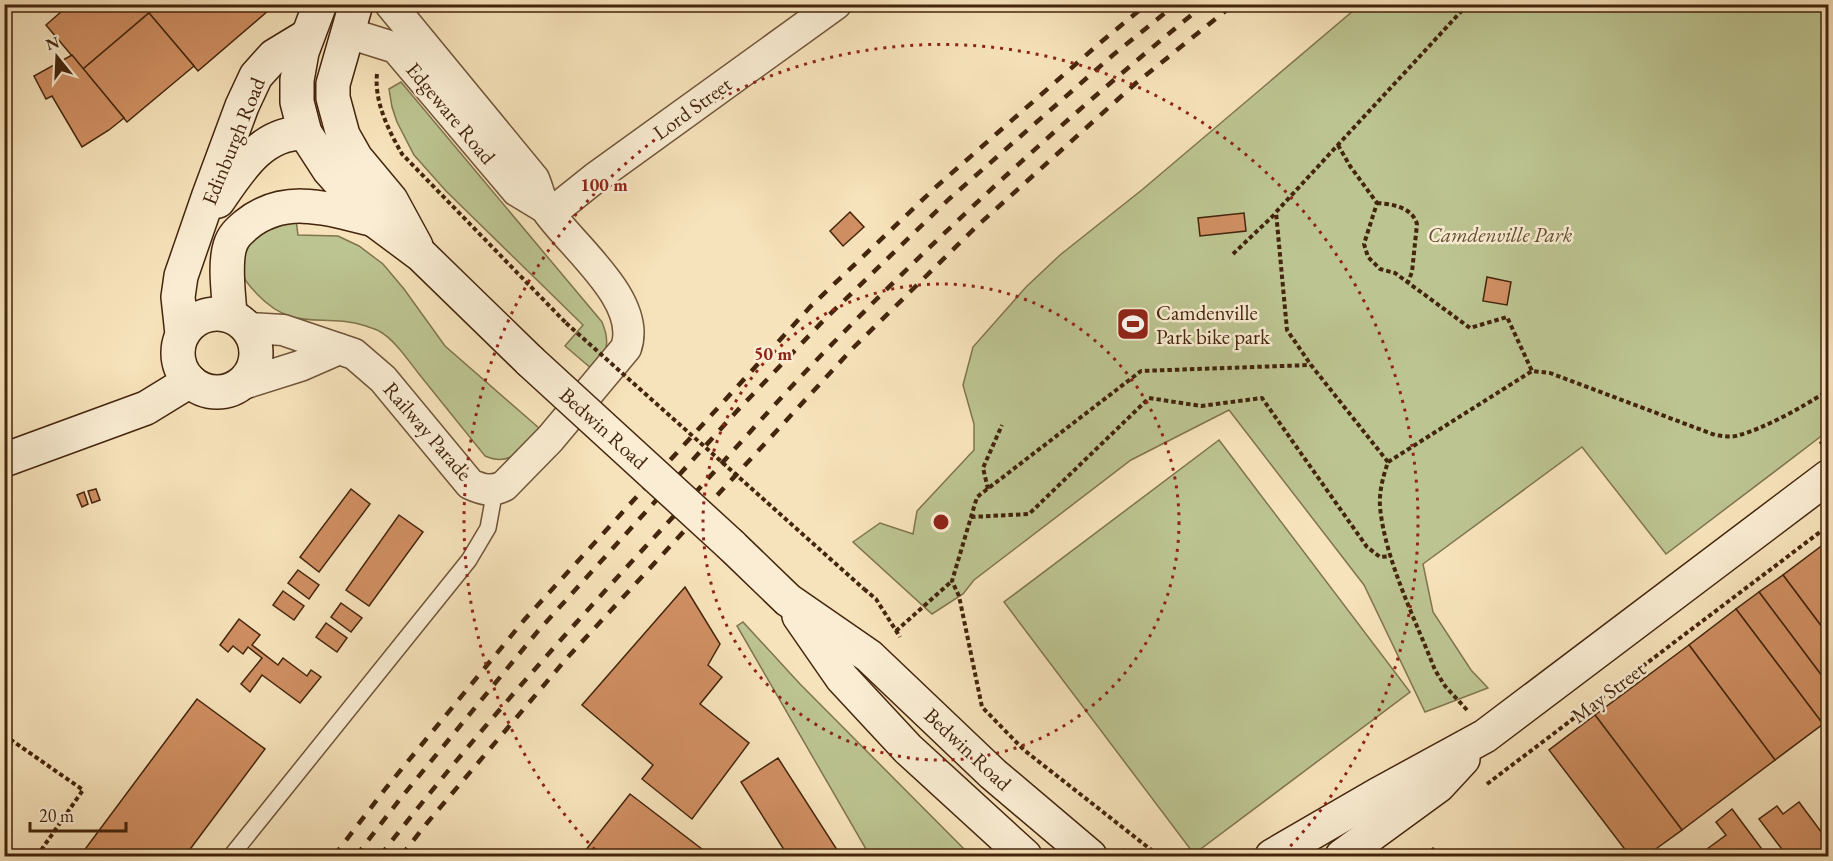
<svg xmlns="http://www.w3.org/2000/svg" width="1833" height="861" font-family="'EB Garamond',serif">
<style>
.green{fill:#bcc491;stroke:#80744f;stroke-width:1.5}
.building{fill:#d08f62;stroke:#44250d;stroke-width:1.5}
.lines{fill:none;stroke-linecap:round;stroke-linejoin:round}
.lane-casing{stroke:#715438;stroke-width:18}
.street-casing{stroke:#715438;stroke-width:33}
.secondary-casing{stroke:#44250d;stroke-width:36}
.path{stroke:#44250d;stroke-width:4;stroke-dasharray:4.5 3;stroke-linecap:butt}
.lane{stroke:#faedd3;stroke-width:15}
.street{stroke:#faedd3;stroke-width:30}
.secondary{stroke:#faedd3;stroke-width:33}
.rail{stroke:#44250d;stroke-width:4.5;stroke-dasharray:10 10;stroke-linecap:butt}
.secondary-bridge-casing{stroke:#44250d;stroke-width:36;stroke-linecap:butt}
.path-bridge{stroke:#44250d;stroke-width:4;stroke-dasharray:4.5 3;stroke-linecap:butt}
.secondary-bridge{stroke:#faedd3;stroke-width:33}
.ring{fill:none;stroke:#8f2418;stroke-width:3;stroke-dasharray:3 6}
.labels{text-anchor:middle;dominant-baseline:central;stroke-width:5;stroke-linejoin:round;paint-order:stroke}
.street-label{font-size:21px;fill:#44250d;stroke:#faedd3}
.park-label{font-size:21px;font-style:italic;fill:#624d2e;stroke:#faedd3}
.poi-label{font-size:21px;fill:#44250d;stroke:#faedd3;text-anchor:start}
.centre{fill:#8f2418;stroke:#faedd3;stroke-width:3}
.ring-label{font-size:18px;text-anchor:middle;font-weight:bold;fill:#8f2418;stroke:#faedd3;stroke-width:5;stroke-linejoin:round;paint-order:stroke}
</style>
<rect width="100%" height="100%" fill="#f7e3bb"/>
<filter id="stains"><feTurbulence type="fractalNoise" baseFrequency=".00333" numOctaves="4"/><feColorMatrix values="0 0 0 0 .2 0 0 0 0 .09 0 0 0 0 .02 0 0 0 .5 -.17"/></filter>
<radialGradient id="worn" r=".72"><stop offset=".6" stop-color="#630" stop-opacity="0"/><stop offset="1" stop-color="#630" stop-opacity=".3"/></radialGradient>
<!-- green -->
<g class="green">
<path d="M1360,5H1828V431L1666,554L1582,447L1423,564L1433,612L1471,670L1488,688L1425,712L1364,585L1229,410L1131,460L974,580L963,594L932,614L853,542L880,523L913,534L917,511L974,450V424L963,385L973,347L1026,287L1060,255L1143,189Z"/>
<path d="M401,82L602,322C611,344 607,352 592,369L565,346L583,325L446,191L414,155L397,122L392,107L389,89Z"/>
<path d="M296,220L298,235L338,236L359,246L383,264L404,289L445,346L539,428C522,447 513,468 485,456C463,429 441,401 419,374C408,360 395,340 379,331C376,329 370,328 366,326C322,312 295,334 257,294C250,286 241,278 242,267C245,234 270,230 296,220Z"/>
<path d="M1219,440L1410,692L1194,854L1004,602Z"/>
<path d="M743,622L800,684L971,856H870L737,626Z"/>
</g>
<!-- building -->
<g class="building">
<path d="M70,4H157L158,5L83,69L46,25Z"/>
<path d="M276,4L198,71L149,13L159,4Z"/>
<path d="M149,13L194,66L127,122L83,69Z"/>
<path d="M72,55L124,118L109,130L82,147L52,96L46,99L34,76Z"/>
<path d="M850,212L864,227L843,246L830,231Z"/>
<path d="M1244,213L1246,231L1200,236L1198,218Z"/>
<path d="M1487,277L1511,282L1507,305L1483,301Z"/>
<path d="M96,489L100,500L92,503L88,491Z"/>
<path d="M351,489L370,504L319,572L300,557Z"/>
<path d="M84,492L88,504L82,507L77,495Z"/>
<path d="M399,515L423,532L369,606L346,590Z"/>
<path d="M1828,541V635L1783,575Z"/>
<path d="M298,570L319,585L309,599L288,583Z"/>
<path d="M1783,575L1828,635V684L1759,592Z"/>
<path d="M685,587L720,644L708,665L722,677L700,704L749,743L692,819L642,779L653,765L582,705Z"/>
<path d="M283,591L304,606L294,620L273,605Z"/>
<path d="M1759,592L1828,684V720L1823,724L1736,609Z"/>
<path d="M341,603L362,618L351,632L331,617Z"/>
<path d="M1736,609L1823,724L1775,760L1689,645Z"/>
<path d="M239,619L260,635L252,645L278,665L283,658L307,676L311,670L321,677L300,703L262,675L250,692L241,684L262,658L248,647L243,654L233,646L228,652L220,645Z"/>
<path d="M326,623L347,638L337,652L316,637Z"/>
<path d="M1689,645L1775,760L1682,830L1595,715Z"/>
<path d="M197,699L265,749L185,856H80Z"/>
<path d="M1595,715L1682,830L1646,856H1630L1549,750Z"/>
<path d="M778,758L841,856H788L741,782Z"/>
<path d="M630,794L711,856H581Z"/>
<path d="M1799,802L1828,841V856H1787L1759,819L1777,806L1783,814Z"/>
<path d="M1732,809L1767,856H1713L1707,849L1726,835L1716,822Z"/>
<path d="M1433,848L1440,856H1423Z"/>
</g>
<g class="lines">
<defs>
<path id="lane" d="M231,856L469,560L488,528L495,490"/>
<g id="street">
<path d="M348,33L396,48L517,191L545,208"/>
<path d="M550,214L595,178L836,4"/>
<path d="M248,328L283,330L354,354L383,379L470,484C483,490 491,492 504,486L550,439L626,348C643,300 570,245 546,209C540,200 538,188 534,179L390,4"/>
<path d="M240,385L300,366L339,349"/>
</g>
<g id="secondary">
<path d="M320,4L302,52L297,80V102L305,133L329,170L374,220L421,255L530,361"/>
<path d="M356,4L333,84V98L343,135L356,158L391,200L416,246"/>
<path d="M218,201C240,169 262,132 305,133"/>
<circle cx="217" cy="353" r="39"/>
<path d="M230,315C229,296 224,265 230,246C233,236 239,231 246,225C285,193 330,209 374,220"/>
<path d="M182,334L178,297L181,276L209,195L242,106L256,76L274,56L307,36"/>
<path d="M4,460L146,408L190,381"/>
<path d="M731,545L788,600L869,656L993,774L1090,856"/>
<path d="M799,616L842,678L908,749L1025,856"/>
<path d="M1272,856L1377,795L1485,736L1828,477"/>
<path d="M1342,856L1438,786L1463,759"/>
</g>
</defs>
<!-- lane casing -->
<use href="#lane" class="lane-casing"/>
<!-- street casing -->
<use href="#street" class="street-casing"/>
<!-- secondary casing -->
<use href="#secondary" class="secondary-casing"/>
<!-- path -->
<g class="path">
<path d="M377,74C374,102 389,131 402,154L566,323"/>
<path d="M1338,145L1350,166L1377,203L1364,244L1368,257L1380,269L1395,273L1470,328L1507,317L1532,371"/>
<path d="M1377,203C1392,204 1412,207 1417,224L1412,272L1408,282"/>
<path d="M1233,254L1276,213"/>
<path d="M1828,386L1824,393L1828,398"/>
<path d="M1820,444L1828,438"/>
<path d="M1388,462L1532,371L1550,373L1715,435C1723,436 1731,438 1739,435C1763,429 1803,407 1824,393"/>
<path d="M988,489L983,468L1002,425"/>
<path d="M971,517L1029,514L1149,398L1201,406L1262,398L1367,547L1380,557L1391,556"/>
<path d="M864,589L876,599L900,637"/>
<path d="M896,631L952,581"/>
<path d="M1467,710L1445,686L1435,670C1416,621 1385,560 1380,507C1379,491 1383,477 1388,462L1311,365L1287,330L1276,212L1468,4"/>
<path d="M4,735L83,790L37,856"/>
<path d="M4,753L13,741"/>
<path d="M1487,784L1828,526"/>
<path d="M1123,850L1132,856"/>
<path d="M1159,856L1024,750L982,707L959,596L952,581L977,497L1141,371L1310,365"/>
</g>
<!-- lane -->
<use href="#lane" class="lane"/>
<!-- street -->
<use href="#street" class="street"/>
<!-- secondary -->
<use href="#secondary" class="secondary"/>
<!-- rail -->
<g class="rail">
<path d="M334,856L386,788L525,619L810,307L937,186L1101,42L1147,4"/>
<path d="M356,856L400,799L538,631L736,412L824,320L949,199L1113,55L1176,4"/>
<path d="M380,856C475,733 579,618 685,504C737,447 788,388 843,333C957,217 1078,107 1205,4"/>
<path d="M401,856L427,823L567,658L854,347L977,226L1136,83L1234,4"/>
</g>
<defs>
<path id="secondary-bridge" d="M530,361L731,545"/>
</defs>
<!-- secondary-bridge casing -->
<use href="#secondary-bridge" class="secondary-bridge-casing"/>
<!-- path-bridge -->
<path class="path-bridge" d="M566,323L864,589"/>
<!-- secondary-bridge -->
<use href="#secondary-bridge" class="secondary-bridge"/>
</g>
<!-- distance rings -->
<g class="ring">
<circle cx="941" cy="522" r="238"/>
<path d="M601 856A477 477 0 1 1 1281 856"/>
</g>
<!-- icons -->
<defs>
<symbol id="stadium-square" viewBox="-11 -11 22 22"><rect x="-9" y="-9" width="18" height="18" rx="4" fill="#8f2418" stroke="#faedd3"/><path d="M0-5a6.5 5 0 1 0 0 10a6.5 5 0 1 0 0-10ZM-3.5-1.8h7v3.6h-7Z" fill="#fff"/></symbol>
</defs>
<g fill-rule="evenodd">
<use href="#stadium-square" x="1114" y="305" width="38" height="38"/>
</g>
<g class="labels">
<!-- street labels -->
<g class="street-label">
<text transform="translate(692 108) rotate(-36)">Lord Street</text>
<text transform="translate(451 113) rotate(50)">Edgeware Road</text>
<text transform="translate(233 141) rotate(-68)">Edinburgh Road</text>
<text transform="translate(604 428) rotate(42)">Bedwin Road</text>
<text transform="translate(428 431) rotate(49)">Railway Parade</text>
<text transform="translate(1608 692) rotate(-37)">May Street</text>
<text transform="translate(968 749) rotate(43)">Bedwin Road</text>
</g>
<!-- park labels -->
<g class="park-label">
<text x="1500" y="234">Camdenville Park</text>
</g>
<!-- poi labels -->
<g class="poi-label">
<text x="1156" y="312">Camdenville<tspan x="1156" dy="24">Park bike park</tspan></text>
</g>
</g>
<circle cx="941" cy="522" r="9" class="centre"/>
<g class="ring-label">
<text x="604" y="191">100 m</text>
<text x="773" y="360">50 m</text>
</g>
<!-- margin -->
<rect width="1833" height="861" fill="none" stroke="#f7e3bb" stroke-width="24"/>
<rect x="6" y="6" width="1821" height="849" fill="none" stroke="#44250d" stroke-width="3"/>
<rect x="12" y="12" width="1809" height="837" fill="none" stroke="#44250d" stroke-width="1.5"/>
<!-- north arrow -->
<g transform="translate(57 57) rotate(342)" stroke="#faedd3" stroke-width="4.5" paint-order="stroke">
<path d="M0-4.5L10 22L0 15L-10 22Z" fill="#44250d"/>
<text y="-9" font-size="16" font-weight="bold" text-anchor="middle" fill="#44250d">N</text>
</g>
<!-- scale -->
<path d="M30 822v9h96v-9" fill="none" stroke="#44250d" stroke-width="3"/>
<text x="39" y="822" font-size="18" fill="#44250d" stroke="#faedd3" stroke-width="4.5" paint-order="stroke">20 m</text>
<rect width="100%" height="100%" filter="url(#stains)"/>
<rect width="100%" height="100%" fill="url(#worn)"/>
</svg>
